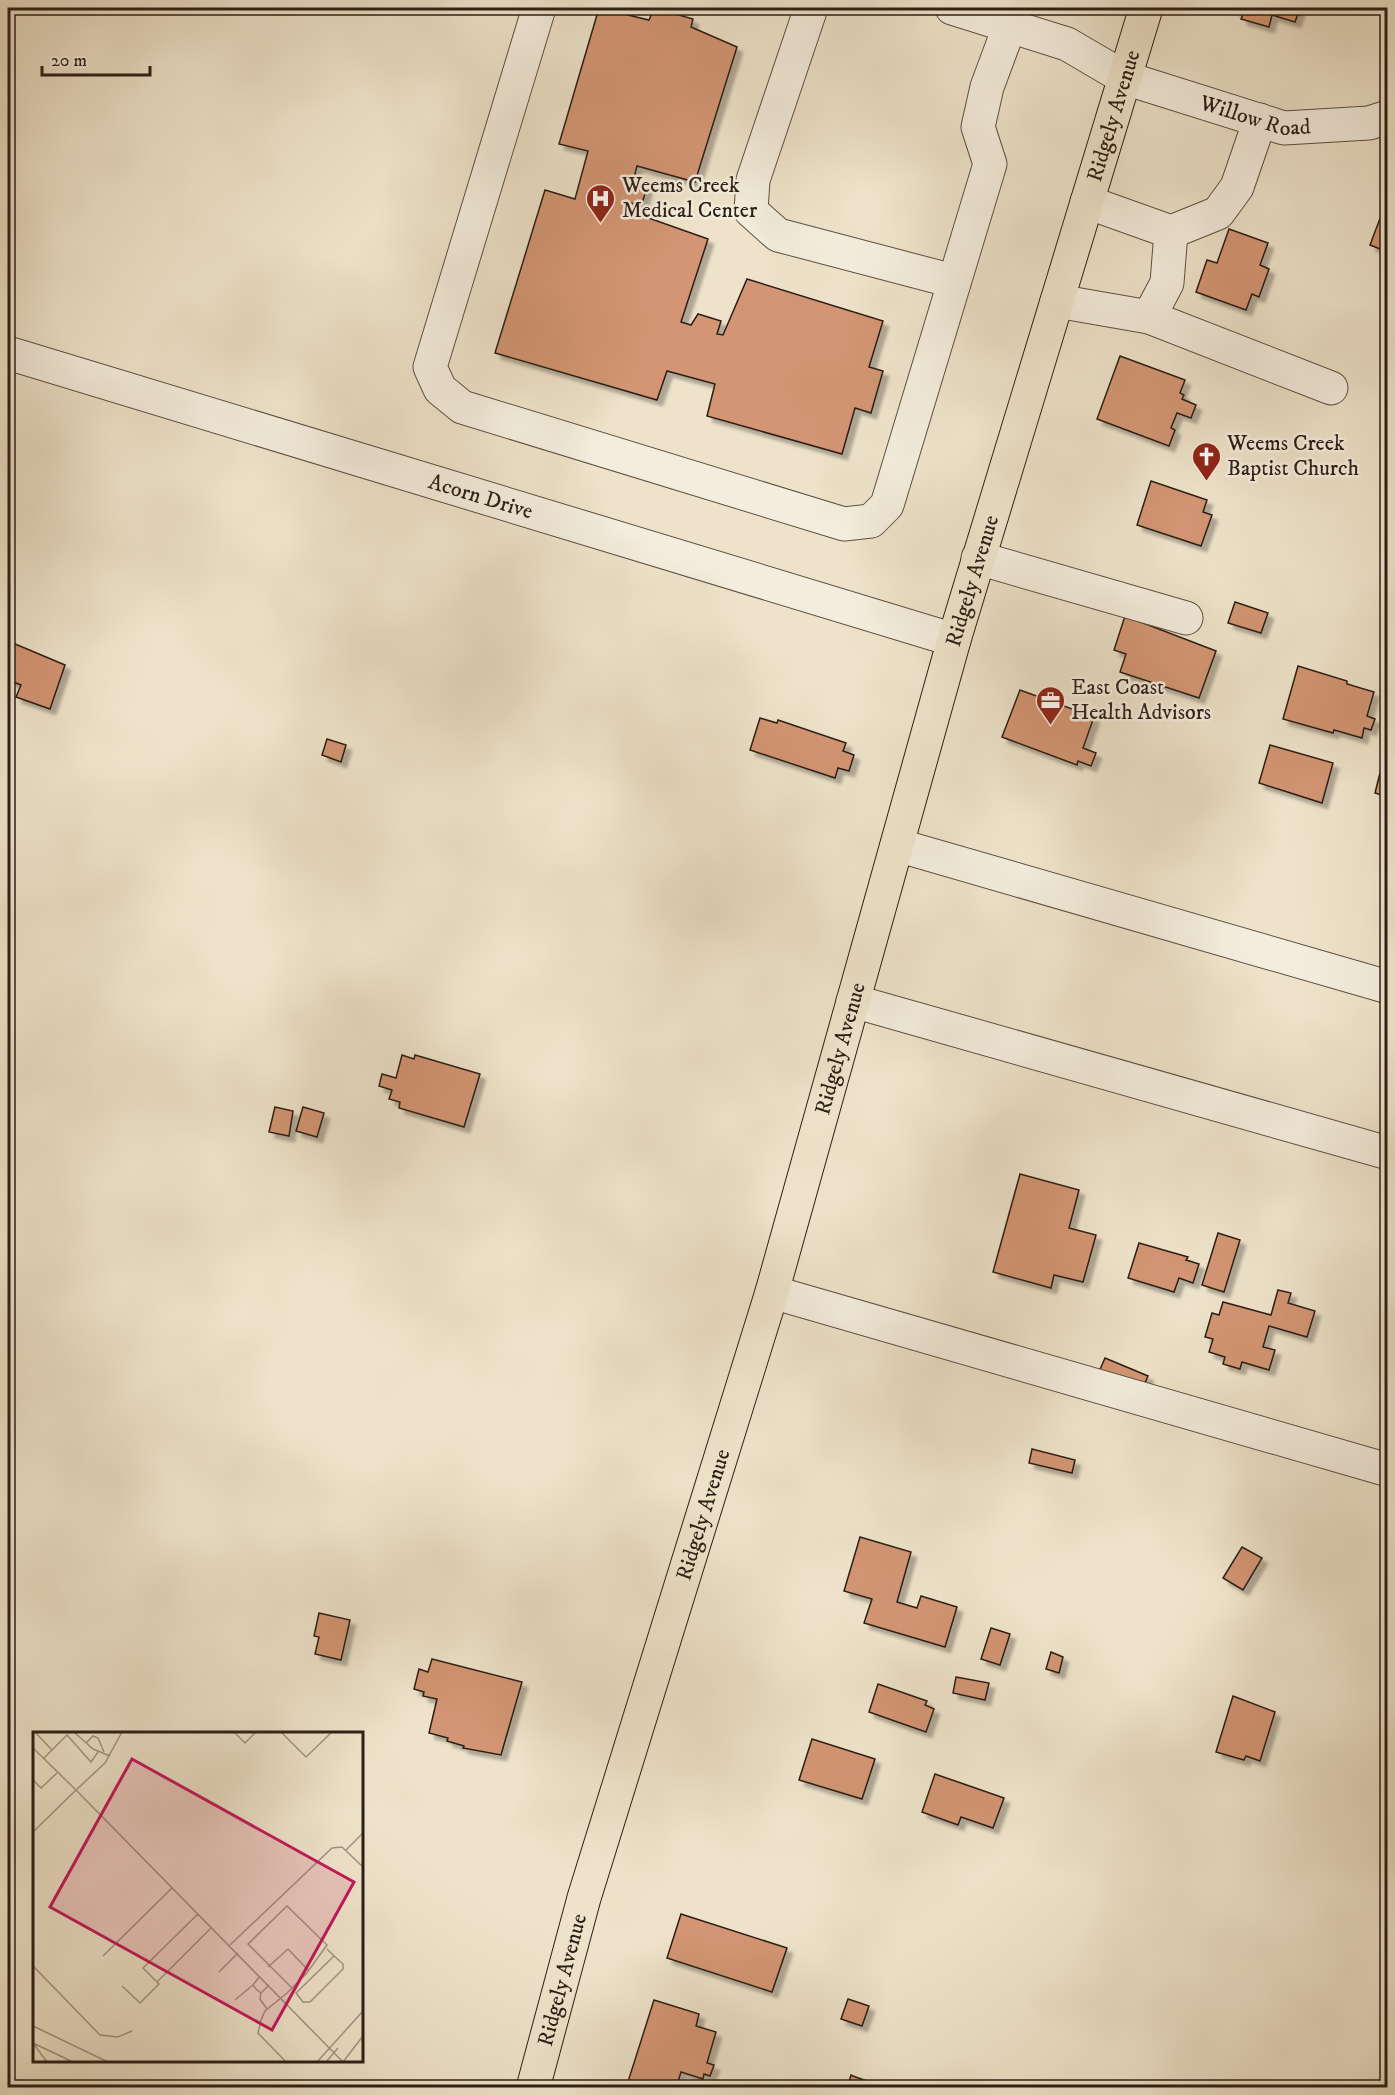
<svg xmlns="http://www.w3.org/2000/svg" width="1395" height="2095" font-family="'IM FELL DW Pica',serif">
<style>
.building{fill:#d39573;stroke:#2c1f16;stroke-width:1.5;filter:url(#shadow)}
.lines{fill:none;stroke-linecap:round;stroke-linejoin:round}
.minor-casing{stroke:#5c5043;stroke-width:35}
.major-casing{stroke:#2c1f16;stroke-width:35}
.minor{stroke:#f4eddd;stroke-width:33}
.major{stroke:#eee3ca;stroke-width:33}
.labels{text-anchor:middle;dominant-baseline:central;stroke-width:5;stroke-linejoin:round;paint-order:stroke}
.street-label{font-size:22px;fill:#2c1f16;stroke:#f4eddd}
.poi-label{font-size:22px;fill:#2c1f16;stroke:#f4eddd;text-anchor:start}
.inset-road{fill:none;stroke:#a09582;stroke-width:1.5}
.view{fill:#c2185b;fill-opacity:0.15;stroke:#c2185b;stroke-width:3}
.inset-edge{fill:none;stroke:#2c1f16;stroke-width:3}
</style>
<defs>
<filter id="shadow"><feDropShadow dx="5.5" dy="5.5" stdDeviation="1.5" flood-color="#0004"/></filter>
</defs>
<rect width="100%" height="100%" fill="#eee3ca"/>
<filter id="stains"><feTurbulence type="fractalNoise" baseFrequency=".00333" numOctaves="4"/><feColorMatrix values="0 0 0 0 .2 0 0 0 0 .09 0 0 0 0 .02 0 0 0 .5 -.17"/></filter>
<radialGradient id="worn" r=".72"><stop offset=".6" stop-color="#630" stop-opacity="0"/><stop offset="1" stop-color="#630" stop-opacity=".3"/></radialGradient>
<!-- building -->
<g class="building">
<path d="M599,8L649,20L654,8L693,19L691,27L737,47L695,182L637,166L633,181L647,188L641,206L628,202L626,210L708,239L681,322L691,325L698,314L721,321L717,334L723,335L747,279L883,321L869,367L883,371L871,413L855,408L842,454L707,416L715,384L667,371L657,400L495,353L545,190L575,199L588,151L559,144Z"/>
<path d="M1234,8H1300L1295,22L1272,15L1269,27L1241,19L1244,12L1233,10Z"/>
<path d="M1387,200H1388V252L1370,245Z"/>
<path d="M1229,229L1268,243L1260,265L1269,269L1259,297L1252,294L1246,310L1196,292L1207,260L1217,263Z"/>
<path d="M1120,356L1185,380L1180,393L1184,395L1182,399L1196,405L1191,418L1177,413L1171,428L1175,430L1169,446L1097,419Z"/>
<path d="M1151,481L1207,500L1203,512L1212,515L1201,546L1137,525Z"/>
<path d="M1235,602L1268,613L1261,633L1228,623Z"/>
<path d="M1125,616L1216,651L1199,698L1120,672L1126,654L1114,650Z"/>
<path d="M8,641L65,665L50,709L16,697L21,685L8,680Z"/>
<path d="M1298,666L1347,681V684L1374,692L1367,716L1375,719L1371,730L1364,728L1362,738L1334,730L1333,733L1283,719Z"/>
<path d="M1020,690L1094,717L1083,748L1096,753L1091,766L1078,761L1077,765L1002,737Z"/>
<path d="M760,718L777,723L778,720L846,743L843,751L854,755L849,771L838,768L835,778L750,750Z"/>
<path d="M327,739L346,745L341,762L322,755Z"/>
<path d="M1270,745L1333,763L1322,803L1259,783Z"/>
<path d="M1381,769L1388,771V797L1375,793Z"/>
<path d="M402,1055L414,1059L415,1055L480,1074L464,1127L399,1108L400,1102L389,1099L392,1090L379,1086L382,1074L396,1078Z"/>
<path d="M275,1107L293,1111L289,1136L269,1132Z"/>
<path d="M303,1107L324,1113L317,1137L296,1131Z"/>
<path d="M1020,1174L1079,1190L1069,1228L1096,1235L1083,1282L1054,1275L1051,1288L993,1272Z"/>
<path d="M1218,1233L1240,1240L1224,1292L1202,1285Z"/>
<path d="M1139,1243L1188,1257L1186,1260L1199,1264L1193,1283L1179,1278L1174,1292L1128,1278Z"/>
<path d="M1278,1290L1291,1293L1288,1303L1315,1311L1307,1337L1269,1326L1263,1347L1275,1350L1269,1370L1242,1362L1240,1369L1223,1364L1225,1357L1209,1352L1213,1339L1205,1337L1212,1313L1219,1315L1223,1302L1271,1315Z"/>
<path d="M1105,1358L1148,1376L1141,1392L1098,1374Z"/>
<path d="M1032,1449L1075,1460L1072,1473L1029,1463Z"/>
<path d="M860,1537L911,1552L897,1602L917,1608L921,1596L957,1607L945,1647L864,1623L872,1599L844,1591Z"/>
<path d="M1242,1547L1262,1558L1243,1590L1223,1578Z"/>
<path d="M319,1613L350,1620L341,1660L315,1654L319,1637L314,1636Z"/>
<path d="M991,1628L1010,1634L1000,1665L981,1659Z"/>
<path d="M1051,1652L1063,1657L1059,1673L1046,1669Z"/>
<path d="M432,1659L522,1682L501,1755L463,1748L464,1746L447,1741L448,1738L429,1733L437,1699L423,1696L424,1692L414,1689L419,1669L428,1672Z"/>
<path d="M956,1677L989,1683L985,1700L953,1693Z"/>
<path d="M878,1684L927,1701L925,1705L934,1709L926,1732L869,1712Z"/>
<path d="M1233,1696L1275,1712L1260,1761L1246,1756L1244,1760L1216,1752Z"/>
<path d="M812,1739L875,1759L862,1799L799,1780Z"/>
<path d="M935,1774L1004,1798L993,1828L961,1817L958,1825L922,1812Z"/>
<path d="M681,1914L787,1948L772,1992L667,1958Z"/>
<path d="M848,1999L869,2006L862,2026L841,2019Z"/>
<path d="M654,2000L699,2014L696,2026L716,2032L707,2063L714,2065L710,2076L704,2074L703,2079L681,2072L676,2088H626Z"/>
<path d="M851,2075L853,2076L886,2088H847Z"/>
</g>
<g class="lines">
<defs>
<g id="minor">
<path d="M539,8L430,367L440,389L462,407L844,524L871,521L887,505L990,164L978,127L987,87L1010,25"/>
<path d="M811,8L753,180L751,211L778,235L953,281"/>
<path id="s1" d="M952,8L1067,44L1125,78L1284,128L1369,123L1388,117"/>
<path d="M1171,232L1218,213L1237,187L1260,120"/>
<path d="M1057,301L1149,317L1167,283L1171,232L1087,202"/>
<path d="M1149,317L1331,388"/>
<path id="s2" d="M8,353L954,640"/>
<path d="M978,558L1186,618"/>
<path d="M897,845L1388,987"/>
<path d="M853,1001L1388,1153"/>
<path d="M772,1292L1388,1470"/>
</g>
<g id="major">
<path id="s3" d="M533,2088L584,1898L772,1292L954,640L1146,8"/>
</g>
</defs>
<!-- minor casing -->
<use href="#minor" class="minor-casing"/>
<!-- major casing -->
<use href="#major" class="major-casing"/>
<!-- minor -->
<use href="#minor" class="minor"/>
<!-- major -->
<use href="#major" class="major"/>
</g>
<!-- icons -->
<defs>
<symbol id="hospital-pin" viewBox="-11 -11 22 30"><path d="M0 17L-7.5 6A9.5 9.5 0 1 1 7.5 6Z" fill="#8f2418" stroke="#f4eddd"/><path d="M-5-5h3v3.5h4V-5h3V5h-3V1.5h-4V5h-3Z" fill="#fff"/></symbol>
<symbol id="church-pin" viewBox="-11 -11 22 30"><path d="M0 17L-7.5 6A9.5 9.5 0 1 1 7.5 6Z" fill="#8f2418" stroke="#f4eddd"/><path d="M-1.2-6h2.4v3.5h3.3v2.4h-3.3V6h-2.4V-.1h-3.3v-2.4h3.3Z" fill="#fff"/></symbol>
<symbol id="office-pin" viewBox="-11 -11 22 30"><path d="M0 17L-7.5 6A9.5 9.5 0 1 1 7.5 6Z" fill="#8f2418" stroke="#f4eddd"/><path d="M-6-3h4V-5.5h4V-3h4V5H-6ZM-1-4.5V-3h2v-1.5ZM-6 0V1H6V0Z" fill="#fff"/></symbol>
</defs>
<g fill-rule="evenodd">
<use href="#hospital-pin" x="584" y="182" width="33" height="45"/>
<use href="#church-pin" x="1190" y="440" width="33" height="45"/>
<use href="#office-pin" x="1034" y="684" width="33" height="45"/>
</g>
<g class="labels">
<!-- street labels -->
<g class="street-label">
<text stroke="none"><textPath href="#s1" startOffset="324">Willow Road</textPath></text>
<text stroke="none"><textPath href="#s3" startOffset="2056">Ridgely Avenue</textPath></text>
<text stroke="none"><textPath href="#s2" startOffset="494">Acorn Drive</textPath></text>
<text stroke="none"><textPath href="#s3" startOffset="1570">Ridgely Avenue</textPath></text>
<text stroke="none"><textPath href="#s3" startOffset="1084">Ridgely Avenue</textPath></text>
<text stroke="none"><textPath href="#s3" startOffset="598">Ridgely Avenue</textPath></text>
<text stroke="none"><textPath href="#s3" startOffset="112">Ridgely Avenue</textPath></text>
</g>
<!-- poi labels -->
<g class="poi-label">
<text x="622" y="185">Weems Creek<tspan x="622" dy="25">Medical Center</tspan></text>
<text x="1227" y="443">Weems Creek<tspan x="1227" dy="25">Baptist Church</tspan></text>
<text x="1071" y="687">East Coast<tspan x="1071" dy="25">Health Advisors</tspan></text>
</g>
</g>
<!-- overview -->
<g transform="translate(33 1732)">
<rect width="330" height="330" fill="#eee3ca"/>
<path class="inset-road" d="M2,0L19,18M41,0L60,17L77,24M201,0L212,11L223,0M248,0L273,25L299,0M34,3L58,30L65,20M53,11L60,4L65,6L71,20M0,16L43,58L72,31L89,0M10,27L35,2M0,48L8,56L24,41M0,100L43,58L310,330M313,118L330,101M165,182L110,236L124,250L179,195M197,213L299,116L309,115L330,135M294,217L301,224L310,232V237L277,270H270L263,261L301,224M70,224L139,156M0,234L67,303L85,305L99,299M235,235L255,217L276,239M186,240L205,221M227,244L220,253L223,257L228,261L236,253M89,254L107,271L126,252L124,250M228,261L227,267L234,277M202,268L220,253M0,294L75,330M0,311L40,330M0,311L14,330M253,330L225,301L228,288L232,279L254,261L273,242L294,213L254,174L215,212L259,256M284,330L330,279M293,330L305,316M310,330L330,304"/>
<path class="view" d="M99,27L321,150L239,298L17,175Z"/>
<rect width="330" height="330" class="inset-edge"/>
</g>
<!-- margin -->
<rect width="1395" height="2095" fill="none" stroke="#eee3ca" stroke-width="30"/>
<rect x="9" y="9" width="1377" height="2077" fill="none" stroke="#2c1f16" stroke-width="3"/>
<rect x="15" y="15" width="1365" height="2065" fill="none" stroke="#2c1f16" stroke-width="1.5"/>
<!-- scale -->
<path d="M42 66v9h108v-9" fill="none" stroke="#2c1f16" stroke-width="3"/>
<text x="51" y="66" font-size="18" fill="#2c1f16" stroke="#f4eddd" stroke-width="4.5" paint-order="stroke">20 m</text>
<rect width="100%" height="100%" filter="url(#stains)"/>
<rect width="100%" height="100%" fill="url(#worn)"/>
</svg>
